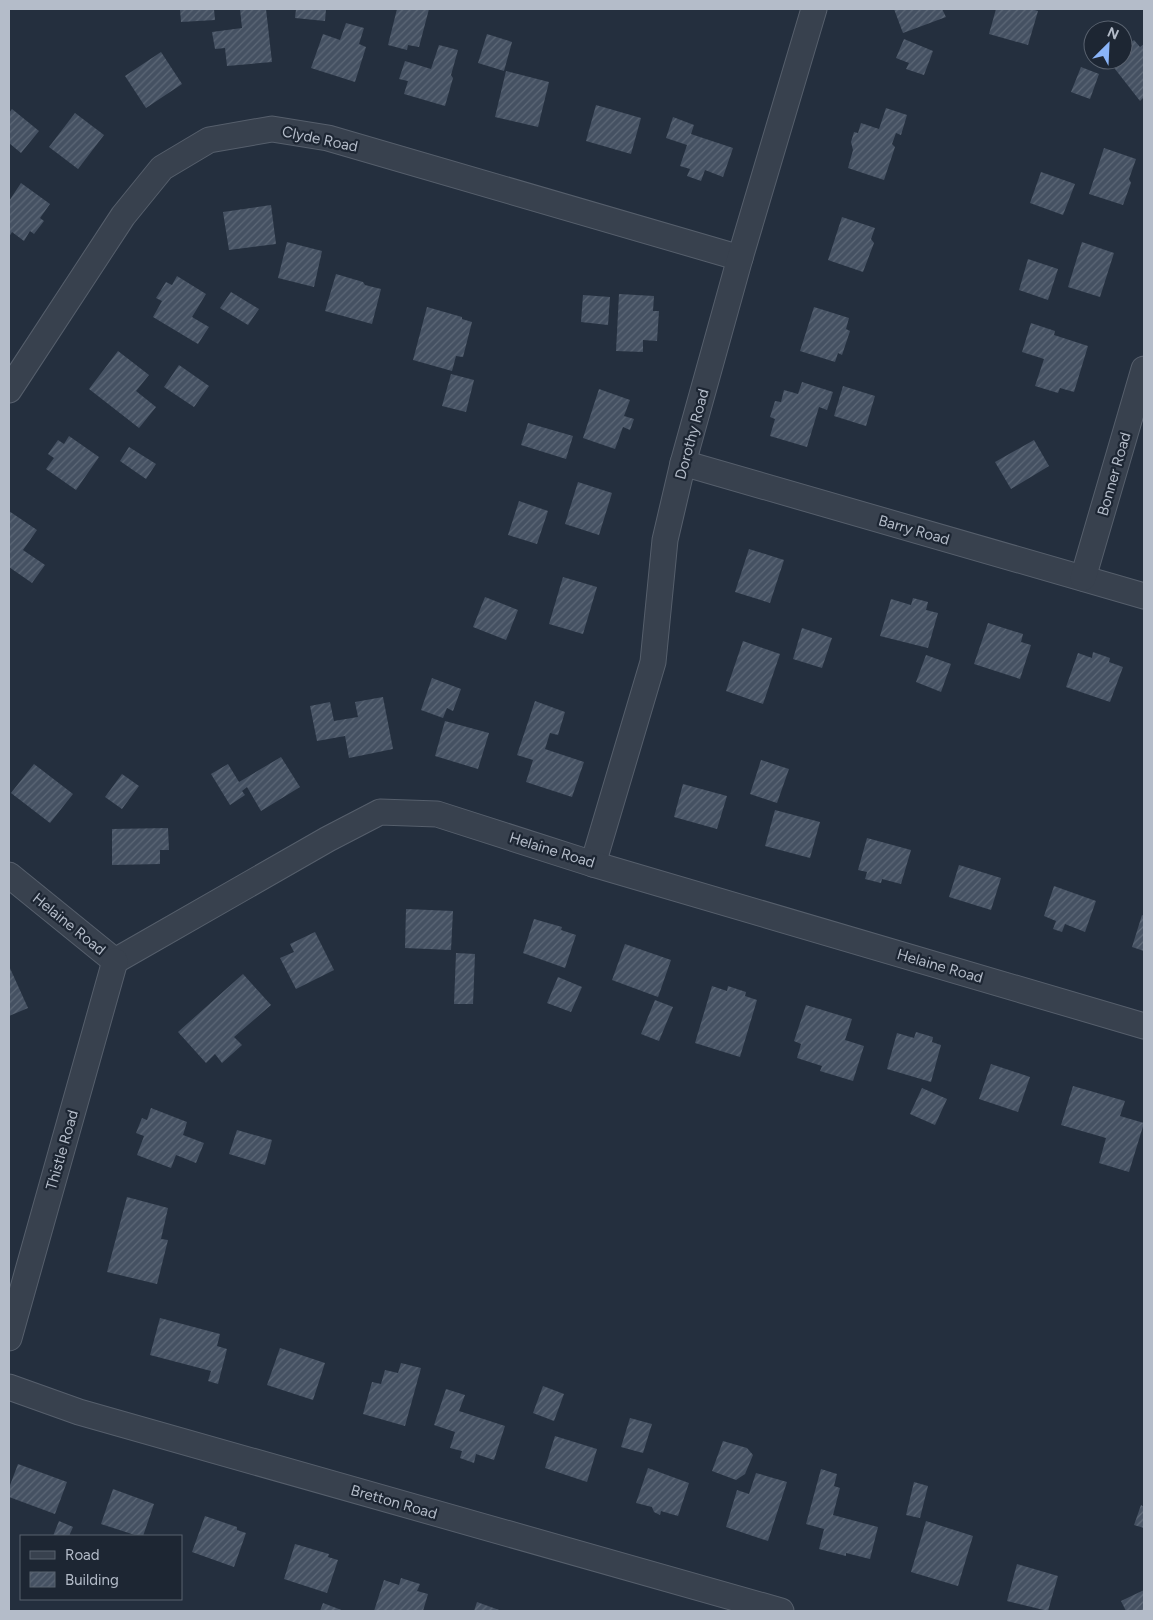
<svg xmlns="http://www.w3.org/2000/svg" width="1153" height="1620" font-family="Figtree,sans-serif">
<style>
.building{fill:url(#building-hatch)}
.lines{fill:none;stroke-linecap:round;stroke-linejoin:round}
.minor-casing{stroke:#565f6c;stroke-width:27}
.minor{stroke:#38414e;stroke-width:25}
.labels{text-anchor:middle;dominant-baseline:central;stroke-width:4.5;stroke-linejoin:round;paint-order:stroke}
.street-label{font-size:15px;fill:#b4bcc9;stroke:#1d2633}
</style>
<defs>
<pattern id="building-hatch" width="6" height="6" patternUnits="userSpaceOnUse" patternTransform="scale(1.25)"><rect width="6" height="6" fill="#455162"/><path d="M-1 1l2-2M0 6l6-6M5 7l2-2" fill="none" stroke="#5d6877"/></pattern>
</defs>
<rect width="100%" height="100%" fill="#242f3e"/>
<!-- building -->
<g class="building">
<path d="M180,9H214L215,20L181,22Z"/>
<path d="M240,9H266L272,62L227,66L225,48L215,49L212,32L242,28Z"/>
<path d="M296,9H326L325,21L295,18Z"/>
<path d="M397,9H429L419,47L408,45L407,50L388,45Z"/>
<path d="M894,9H942L946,17L903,33Z"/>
<path d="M996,9H1031L1038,11L1028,45L989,34Z"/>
<path d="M346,23L364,28L359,44L366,47L355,82L311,68L323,34L340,40Z"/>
<path d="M487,34L512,42L504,71L478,63Z"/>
<path d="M904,39L933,51L924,75L906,69L909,63L896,58Z"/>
<path d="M1134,40L1140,47L1144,44V97L1140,101L1108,60H1123V48Z"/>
<path d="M439,45L458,50L451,75L453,78L445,106L404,94L408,81L399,79L405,61L431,69Z"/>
<path d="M161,52L182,84L146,108L125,76Z"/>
<path d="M1081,67L1099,74L1090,99L1071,92Z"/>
<path d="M506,71L549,82L538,127L495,117Z"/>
<path d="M596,105L641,118L631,154L586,141Z"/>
<path d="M886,108L907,115L901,135L896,133L892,144L895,147L884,180L848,168L853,150L851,142L854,132L858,133L861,123L879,129Z"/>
<path d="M12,109L39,131L21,153L9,143V113Z"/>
<path d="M75,113L104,135L78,169L49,147Z"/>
<path d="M673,117L694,125L691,134L733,148L723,177L705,170L701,181L687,176L690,169L680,166L687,145L666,138Z"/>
<path d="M1104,148L1136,159L1129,179L1131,183L1123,205L1089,194Z"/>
<path d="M1041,172L1075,184L1063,215L1030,203Z"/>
<path d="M21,183L50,204L40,218L44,221L34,234L30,231L24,241L12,232L9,237V201Z"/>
<path d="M271,205L276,244L229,250L223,212Z"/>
<path d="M842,217L875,228L871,239L874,243L863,272L828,260Z"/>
<path d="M287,242L322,251L314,287L278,278Z"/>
<path d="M1082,242L1114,253L1100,297L1068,287Z"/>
<path d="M1028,259L1058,269L1048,300L1019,290Z"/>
<path d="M336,274L363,282L365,285L381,289L372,324L325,311Z"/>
<path d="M177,276L206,294L192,317L209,327L198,344L153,317L162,301L156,298L166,282L172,285Z"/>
<path d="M231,292L259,309L248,325L220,308Z"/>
<path d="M619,294L654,296L653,311H659L657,341L643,340V352L616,351Z"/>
<path d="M583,295L610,297L608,325L581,322Z"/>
<path d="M427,307L462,317V319L472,322L463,357L456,356L452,371L413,360Z"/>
<path d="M814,307L849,318L846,329L850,331L842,355L838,353L835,362L800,351Z"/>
<path d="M1031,323L1055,331L1054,335L1088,346L1074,392L1060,388L1058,393L1035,386L1044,359L1022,352Z"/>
<path d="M118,351L149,375L136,391L156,407L139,428L89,389Z"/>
<path d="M179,365L209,386L194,407L164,387Z"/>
<path d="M451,374L474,380L466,412L442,406Z"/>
<path d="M802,382L833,392L827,410L819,407L807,447L770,436L775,419L770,417L775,401L781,402L784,390L798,394Z"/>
<path d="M843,386L875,396L866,426L834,416Z"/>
<path d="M599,389L630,400L624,416L634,419L630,430L623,427L615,449L583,438Z"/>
<path d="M528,423L573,436L566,459L521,445Z"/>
<path d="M69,436L99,457L76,490L46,469L54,458L48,454L58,440L64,444Z"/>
<path d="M1034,440L1049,466L1011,489L995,462Z"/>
<path d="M129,447L156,464L146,479L120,461Z"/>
<path d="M578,482L612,493L599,535L565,524Z"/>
<path d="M519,501L548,511L537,544L508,535Z"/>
<path d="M9,511L37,530L23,550L45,565L32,583L9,567Z"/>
<path d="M749,549L784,560L770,603L735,592Z"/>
<path d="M563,577L597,587L583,634L549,624Z"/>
<path d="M485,597L518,610L506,640L473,627Z"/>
<path d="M913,598L928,602L926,610L938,613L928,648L880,636L891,599L911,605Z"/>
<path d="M988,623L1023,634L1021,642L1031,645L1020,679L974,664Z"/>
<path d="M802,628L832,638L822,668L793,659Z"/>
<path d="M743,641L780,654L763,704L726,691Z"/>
<path d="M1093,652L1110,658L1109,662L1123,667L1110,702L1066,687L1078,653L1092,658Z"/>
<path d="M926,655L951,664L941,692L916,682Z"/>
<path d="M432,678L461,689L453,711L447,708L443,718L421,710Z"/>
<path d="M383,697L393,749L349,758L345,736L317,741L310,706L330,702L334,721L358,717L355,702Z"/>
<path d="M535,701L565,712L558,735L550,733L545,749L584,762L572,797L526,782L533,760L517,755Z"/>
<path d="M445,721L489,733L478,769L435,756Z"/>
<path d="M281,757L300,787L261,811L247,787L242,791L245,795L230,805L211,774L228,764L239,782Z"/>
<path d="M761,760L789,769L777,803L750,794Z"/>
<path d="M34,764L73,794L50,823L11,793Z"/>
<path d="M122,774L139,786L122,809L105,797Z"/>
<path d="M683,784L727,796L717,829L674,817Z"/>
<path d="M775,810L820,822L810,858L765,846Z"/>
<path d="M168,828L169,850H160V864L112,865V829Z"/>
<path d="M867,838L911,850L901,884L882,879L881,883L865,879L867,872L858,870Z"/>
<path d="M959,865L1001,878L991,910L949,897Z"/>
<path d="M1054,886L1096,901L1085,932L1065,924L1062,932L1053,929L1056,921L1044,916Z"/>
<path d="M406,909L453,911L451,950L405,948Z"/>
<path d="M1142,915L1144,916V951L1132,947Z"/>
<path d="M534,919L562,927L561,930L576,935L565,968L523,953Z"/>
<path d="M315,932L334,970L296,989L280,958L294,952L290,944Z"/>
<path d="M625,944L671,960L658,997L612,980Z"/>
<path d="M456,953L475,954L473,1004H454Z"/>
<path d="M9,966L28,1008L9,1016Z"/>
<path d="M243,974L271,1005L234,1037L242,1045L222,1063L215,1054L206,1063L178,1032Z"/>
<path d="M558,977L582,987L571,1012L547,1003Z"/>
<path d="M712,986L727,991L728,986L746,992L745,996L757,1000L740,1057L695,1043Z"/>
<path d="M655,1000L673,1007L659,1041L641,1034Z"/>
<path d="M806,1005L852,1019L845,1040L864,1046L853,1081L820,1071L822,1066L797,1058L801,1044L794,1041Z"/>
<path d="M916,1032L933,1037L932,1042L941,1045L931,1082L887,1069L897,1033L914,1038Z"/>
<path d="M991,1064L1030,1077L1018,1112L979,1099Z"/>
<path d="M1073,1086L1125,1101L1120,1116L1144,1123L1129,1172L1099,1163L1106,1138L1061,1125Z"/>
<path d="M922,1088L947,1099L935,1125L910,1114Z"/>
<path d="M151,1108L187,1122L183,1135L204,1143L196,1163L176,1155L171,1168L137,1155L144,1136L136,1133L142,1118L147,1120Z"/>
<path d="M237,1130L272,1140L265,1165L229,1154Z"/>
<path d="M127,1197L168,1208L161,1239L168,1240L157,1284L107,1272Z"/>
<path d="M160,1318L220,1334L217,1346L227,1349L218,1384L208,1381L211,1371L150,1355Z"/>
<path d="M280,1348L325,1363L313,1400L267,1385Z"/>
<path d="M401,1363L421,1368L405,1426L363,1414L372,1382L381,1384L385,1370L398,1373Z"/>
<path d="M543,1386L564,1394L554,1421L533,1413Z"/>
<path d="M446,1389L465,1395L459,1411L505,1426L494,1460L476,1454L474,1463L460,1458L462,1451L450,1448L455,1432L434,1425Z"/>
<path d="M630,1418L652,1424L643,1453L621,1447Z"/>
<path d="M555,1436L597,1449L587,1482L545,1468Z"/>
<path d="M723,1441L747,1448L753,1455L745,1474L736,1480L712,1471Z"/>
<path d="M18,1464L67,1482L55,1514L9,1497V1488Z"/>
<path d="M648,1468L689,1483L678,1516L661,1511L660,1515L654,1512L652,1507L636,1503Z"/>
<path d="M821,1469L837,1474L834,1486L840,1488L833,1515L878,1527L870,1559L846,1553V1556L819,1549L824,1529L806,1524Z"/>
<path d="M756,1473L787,1482L768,1541L726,1527L737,1490L749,1494Z"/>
<path d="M914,1482L928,1486L920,1518L906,1515Z"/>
<path d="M113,1489L154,1504L143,1536H138L101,1524Z"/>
<path d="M1141,1505L1144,1507V1528L1134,1525Z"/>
<path d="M205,1516L237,1527V1530L246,1533L234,1567L192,1552Z"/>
<path d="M59,1521L73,1527L69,1536H53Z"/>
<path d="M926,1521L973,1536L958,1586L911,1572Z"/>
<path d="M295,1544L329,1554L328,1557L338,1560L327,1593L284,1579Z"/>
<path d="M1017,1564L1058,1576L1048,1611L1007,1601Z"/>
<path d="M401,1578L420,1584L417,1591L428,1594L423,1611H374L384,1580L399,1585Z"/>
<path d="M1144,1590V1611H1126L1121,1601Z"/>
<path d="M477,1602L502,1611H474Z"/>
<path d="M323,1603L344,1611H320Z"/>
</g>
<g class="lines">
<defs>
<g id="minor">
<path d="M9,390L123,216L162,168L209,140L272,129L328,138L740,258"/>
<path d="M683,463L1144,596"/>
<path d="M1083,578L1144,369"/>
<path d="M593,864L653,662L665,540L683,463L740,258L814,9"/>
<path d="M9,875L115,961L328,839L380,812L437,814L593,864L1144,1026"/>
<path d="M9,1338L115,961"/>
<path d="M9,1387L79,1412L781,1611"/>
</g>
</defs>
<!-- minor casing -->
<use href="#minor" class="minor-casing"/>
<!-- minor -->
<use href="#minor" class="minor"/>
</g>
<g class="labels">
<!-- street labels -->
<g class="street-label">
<text transform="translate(320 139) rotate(12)">Clyde Road</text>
<text transform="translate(692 434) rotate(-75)">Dorothy Road</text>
<text transform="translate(1114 474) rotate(-74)">Bonner Road</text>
<text transform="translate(914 530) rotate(16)">Barry Road</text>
<text transform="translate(552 850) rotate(17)">Helaine Road</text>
<text transform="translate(69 924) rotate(39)">Helaine Road</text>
<text transform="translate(940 966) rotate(16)">Helaine Road</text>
<text transform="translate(62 1150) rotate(-74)">Thistle Road</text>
<text transform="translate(394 1502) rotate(16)">Bretton Road</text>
</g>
</g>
<!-- border -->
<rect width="1153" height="1620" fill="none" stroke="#b4bcc9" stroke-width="20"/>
<!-- legend -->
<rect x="20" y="1535" width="162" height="65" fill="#1d2633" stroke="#59626f"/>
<rect x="30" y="1551" width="25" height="8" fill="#38414e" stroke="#59626f"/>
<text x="65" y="1560" font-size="15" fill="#b4bcc9">Road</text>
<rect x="30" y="1572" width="25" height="15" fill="url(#building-hatch)" stroke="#59626f"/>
<text x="65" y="1585" font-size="15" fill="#b4bcc9">Building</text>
<!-- north arrow -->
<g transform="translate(1108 45) rotate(24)"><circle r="24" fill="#1d2633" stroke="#59626f"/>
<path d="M0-4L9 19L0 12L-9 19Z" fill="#8ab4f8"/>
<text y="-8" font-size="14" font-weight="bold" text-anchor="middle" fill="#b4bcc9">N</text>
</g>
</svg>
